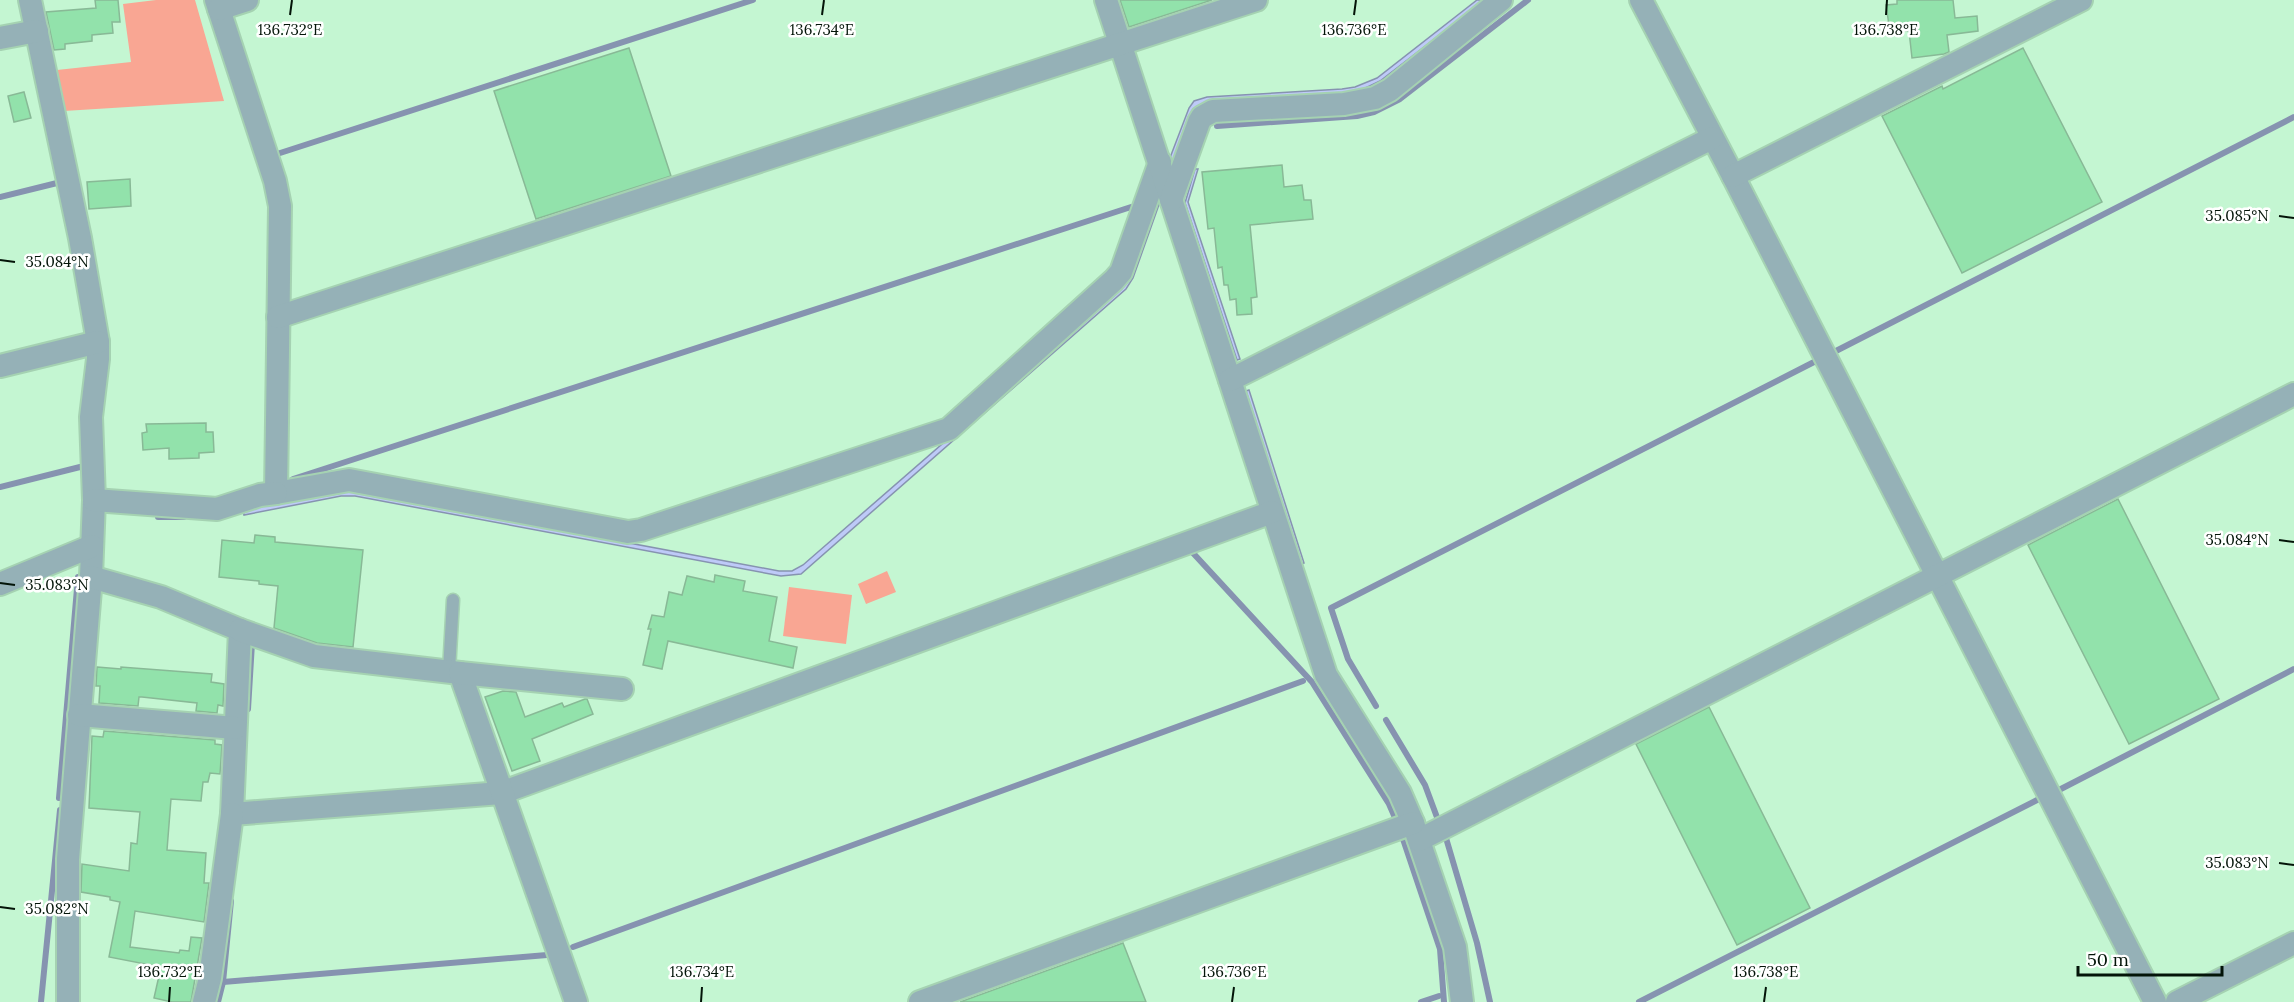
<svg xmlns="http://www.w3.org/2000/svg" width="2294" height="1002" font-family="Lora,serif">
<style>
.green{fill:#f9a693}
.water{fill:#becaf8;stroke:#8693b0;stroke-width:1.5}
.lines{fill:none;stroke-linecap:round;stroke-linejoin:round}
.stream{stroke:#8693b0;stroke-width:6}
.building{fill:#92e2ab;stroke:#88b996;stroke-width:1.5}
.lane-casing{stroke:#a5d2b2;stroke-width:15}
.street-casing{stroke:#a5d2b2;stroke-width:26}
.lane{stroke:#95b1b7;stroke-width:12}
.street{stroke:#95b1b7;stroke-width:22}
.ticks{fill:none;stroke:#031408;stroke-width:2}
.ticks-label{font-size:15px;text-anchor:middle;fill:#031408;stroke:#fff;stroke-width:5;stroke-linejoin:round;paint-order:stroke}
</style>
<rect width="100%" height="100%" fill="#c4f6d2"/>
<!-- green -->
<g class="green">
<path d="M156,0H195L224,101L64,111L57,70L131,62L123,4Z"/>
<path d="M887,571L896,592L866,604L858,584Z"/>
<path d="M789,587L852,595L846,644L783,636Z"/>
</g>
<!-- water -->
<g class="water">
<path d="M1477,0H1485L1380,81L1355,93L1210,101C1200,104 1196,106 1191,114L1133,278L1126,289L801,574L781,576L355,496H341L244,515L243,510L339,492H356L779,571H792L803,565L1103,304L1168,163L1189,108L1194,101L1207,97L1342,89L1355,87L1377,78Z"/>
<path d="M1195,169H1198L1188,202L1240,359L1237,360L1185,203Z"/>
<path d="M1249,390L1304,563L1301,564L1246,391Z"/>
</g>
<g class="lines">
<!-- stream -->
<g class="stream">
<path d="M1217,126L1357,116L1374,112L1400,99L1528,0"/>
<path d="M277,154L753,0"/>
<path d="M0,197L57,183"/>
<path d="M1832,353L2294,117"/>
<path d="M293,479L1131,207"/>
<path d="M0,487L80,467"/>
<path d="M158,517H184"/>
<path d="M1193,553L1312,682L1389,804L1396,820"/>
<path d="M1376,706L1348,659L1331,608L1816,361"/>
<path d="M248,709L252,643L256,644"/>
<path d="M1386,720L1425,785L1438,820"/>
<path d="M2057,791L2294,669"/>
<path d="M59,798L78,577"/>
<path d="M1402,836L1440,949L1444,1002"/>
<path d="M1446,838L1477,943L1490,1002"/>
<path d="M573,947L1303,681"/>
<path d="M223,982L547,955"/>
<path d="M41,1002L60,810"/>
<path d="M218,1002L223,982L231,901"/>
<path d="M1421,1002L1439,996"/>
<path d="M1639,1002L2041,798"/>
</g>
</g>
<!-- building -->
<g class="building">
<path d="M95,0H118L120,22H112L113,33L92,35V41L65,44V49L54,50L46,12L96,8Z"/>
<path d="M1120,0H1212L1129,27Z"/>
<path d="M1897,0H1953L1955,18L1977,16L1978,31L1947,35L1949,52L1944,54L1912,58L1909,31H1906L1905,24L1889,25L1886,5L1897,4Z"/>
<path d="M629,48L671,176L536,219L494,91Z"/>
<path d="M2023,48L2102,202L1962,273L1882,116L1942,86L1943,89Z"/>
<path d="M24,92L31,118L14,122L8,96Z"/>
<path d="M1282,165L1284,187L1302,185L1304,200H1311L1313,219L1250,225L1257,297L1251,298L1252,314L1237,315L1236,299L1230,300L1228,285H1224L1222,267L1218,268L1214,228L1208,229L1202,172Z"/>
<path d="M130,179L131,206L89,209L87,182Z"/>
<path d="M206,423V432H213L214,452L199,453V458L169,459V448L143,450L142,433L147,432L146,424Z"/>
<path d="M2118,499L2219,699L2129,744L2028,545Z"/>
<path d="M255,535L275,537V542L363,550L353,647L317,643L274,628L278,586L259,584V581L219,577L222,540L254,543Z"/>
<path d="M715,575L745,581L743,591L777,597L769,641L797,647L793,668L668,641L662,669L643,665L651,629H648L652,615L664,617L669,592L682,595L687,576L714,582Z"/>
<path d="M97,667L121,669V667L212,674L211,682L224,684L223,706L218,705L217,713L196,711L197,703L142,697H139L138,706L99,703L100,686H96Z"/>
<path d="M503,691L516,692L525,717L562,703L564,707L585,699H587L593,714L532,739L540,761L512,771L485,697Z"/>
<path d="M1709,707L1810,908L1737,945L1636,744Z"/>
<path d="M104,731L215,740V744L222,745L220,774L210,773L208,782H203L201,801L171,799L167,850L206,853L204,883H209L204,922L135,911L130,947L179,953L180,950L189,951L191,937L202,938L191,1002H172L154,998L161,967L109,957L120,902L110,900V897L81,892L82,864L129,871L131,843L137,844L140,812L89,808L92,736L103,737Z"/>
<path d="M1123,943L1146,1002H960Z"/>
</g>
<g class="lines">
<defs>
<path id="lane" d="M449,671L453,600"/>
<g id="street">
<path d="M30,0L80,238L98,342V359L91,417L94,500L91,577L68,859V1002"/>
<path d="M216,0L275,181L280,206L276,493L349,480L628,532L641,530L949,429L1114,280L1121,272L1160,162"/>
<path d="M1106,0L1326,675L1400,793L1413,823L1455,947L1462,1002"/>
<path d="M1641,0L1733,176L2155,1002"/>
<path d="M219,9L247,0"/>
<path d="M0,38L37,31"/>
<path d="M1733,176L2081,0"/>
<path d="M1171,200L1199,122L1202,117L1213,111L1344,104L1375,98L1390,90L1501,0"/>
<path d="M278,317L1256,0"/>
<path d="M0,366L98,342"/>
<path d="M1230,380L1712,138"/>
<path d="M94,500L217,509L260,495L276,493"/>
<path d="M91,577L161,597L240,630L232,814L501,793L1272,512"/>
<path d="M0,584L92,546"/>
<path d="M240,630L314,656L460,673L576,1002"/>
<path d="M460,673L622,689"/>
<path d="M79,715L235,728"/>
<path d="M1419,840L2294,394"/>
<path d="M204,1002L210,978L232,814"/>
<path d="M920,1002L1413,823"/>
<path d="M2177,1002L2294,943"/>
</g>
</defs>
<!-- lane casing -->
<use href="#lane" class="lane-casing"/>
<!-- street casing -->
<use href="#street" class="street-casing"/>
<!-- lane -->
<use href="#lane" class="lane"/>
<!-- street -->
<use href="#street" class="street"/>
</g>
<!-- ticks -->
<path class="ticks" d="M290,15L292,0M822,15L824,0M1354,15L1356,0M1886,15L1887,0M2279,216L2294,218M0,260L15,262M2279,540L2294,542M0,583L15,585M2279,863L2294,865M0,907L15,909M169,1002L170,987M701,1002L702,987M1232,1002L1234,987M1764,1002L1766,987"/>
<g class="ticks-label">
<text x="290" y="35">136.732°E</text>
<text x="822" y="35">136.734°E</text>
<text x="1354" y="35">136.736°E</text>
<text x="1886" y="35">136.738°E</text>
<text x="2237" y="221">35.085°N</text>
<text x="57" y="267">35.084°N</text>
<text x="2237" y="545">35.084°N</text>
<text x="57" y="590">35.083°N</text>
<text x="2237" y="868">35.083°N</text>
<text x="57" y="914">35.082°N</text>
<text x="170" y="977">136.732°E</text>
<text x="702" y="977">136.734°E</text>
<text x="1234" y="977">136.736°E</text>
<text x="1766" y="977">136.738°E</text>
</g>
<!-- scale -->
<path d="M2078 966v9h144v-9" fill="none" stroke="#031408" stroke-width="3"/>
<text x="2087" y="966" font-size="18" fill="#031408" stroke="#ffffff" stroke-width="4.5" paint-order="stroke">50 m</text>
</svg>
